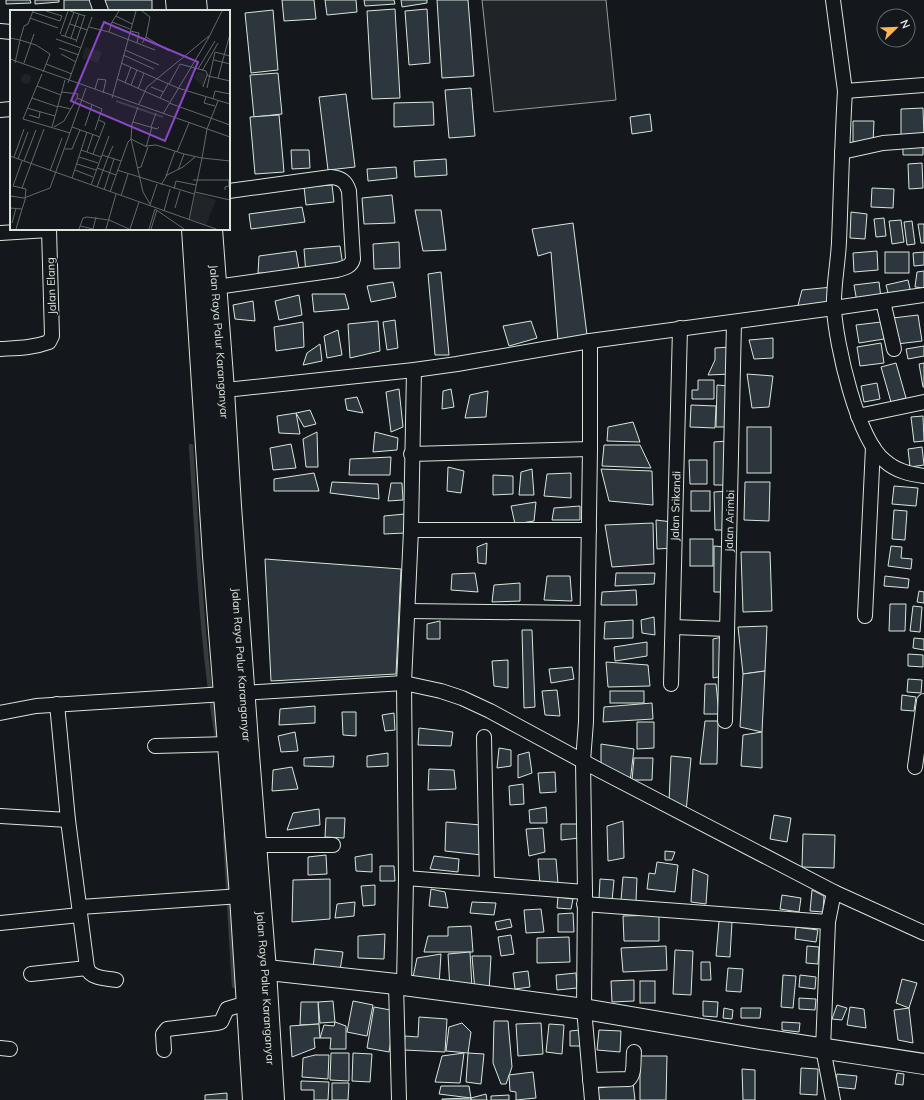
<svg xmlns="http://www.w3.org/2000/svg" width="924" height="1100" font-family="Mulish,sans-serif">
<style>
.green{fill:#202428;stroke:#939e99}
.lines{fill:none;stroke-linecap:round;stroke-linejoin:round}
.stream{stroke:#363b3e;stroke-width:4.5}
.building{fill:#2c363c;stroke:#d8e6dc}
.street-casing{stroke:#d8e6dc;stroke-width:16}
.secondary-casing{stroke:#d8e6dc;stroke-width:22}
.primary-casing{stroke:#d8e6dc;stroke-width:24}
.street{stroke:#14181c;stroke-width:14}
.secondary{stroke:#14181c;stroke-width:20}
.primary{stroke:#14181c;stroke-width:22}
.labels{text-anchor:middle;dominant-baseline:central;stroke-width:3;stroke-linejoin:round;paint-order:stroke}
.street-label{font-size:11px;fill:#d8e6dc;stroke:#14181c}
.inset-river{fill:none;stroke:#363b3e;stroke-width:2}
.inset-road{fill:none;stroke:#626a69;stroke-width:1}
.view{fill:#8948c3;fill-opacity:0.15;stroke:#8948c3;stroke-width:2}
.inset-edge{fill:none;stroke:#d8e6dc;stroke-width:2}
</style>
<rect width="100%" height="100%" fill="#14181c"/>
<!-- green -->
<path class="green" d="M482,0H606L616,100L494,112Z"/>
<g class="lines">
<!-- stream -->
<g class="stream">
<path d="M191,446C198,544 201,645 218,743"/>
<path d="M225,834L234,986"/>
</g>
</g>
<!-- building -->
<g class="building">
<path d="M6,0H30L31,3L6,4Z"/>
<path d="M35,0H59V2L35,4Z"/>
<rect x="64" y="0" width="30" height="11"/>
<path d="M101,0H152V11H104Z"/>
<path d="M282,0H314L316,19L284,21Z"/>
<path d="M325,0H356L357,12L327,15Z"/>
<path d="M364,0H394L395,4L365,6Z"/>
<path d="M401,0H427V3L402,7Z"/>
<path d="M437,0H468L474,76L442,78Z"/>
<path d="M395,9L400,98L372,99L367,11Z"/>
<path d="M427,9L430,63L409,65L405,11Z"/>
<path d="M273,10L278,70L251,73L245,13Z"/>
<path d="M278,73L282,114L254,117L250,75Z"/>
<path d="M471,88L475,136L449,138L445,90Z"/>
<path d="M346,94L355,167L328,170L319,97Z"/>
<path d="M433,102L434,125L394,127V103Z"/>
<path d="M923,108L924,139L901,140V109Z"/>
<path d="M650,114L652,131L632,134L630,117Z"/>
<path d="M279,115L284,172L255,174L250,117Z"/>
<path d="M853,121H874L873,143H853Z"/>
<path d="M923,143V155H903V144Z"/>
<path d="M291,150H309L310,168L292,169Z"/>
<path d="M446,159L447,175L415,177L414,161Z"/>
<path d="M922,163L923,188L909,189L908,164Z"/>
<path d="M396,167L397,178L368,181L367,169Z"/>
<path d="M332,185L334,202L306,205L304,187Z"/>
<path d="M872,188L894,189L893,208L871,207Z"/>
<path d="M392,195L395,223L364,224L362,198Z"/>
<path d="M302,207L305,222L251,229L249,214Z"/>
<path d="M415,210H441L446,250L423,251Z"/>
<path d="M851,212L867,214L865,239L850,238Z"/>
<path d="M884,218L886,236L876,237L874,219Z"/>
<path d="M901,220L904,242L892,244L889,221Z"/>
<path d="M912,221L915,244L907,245L904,222Z"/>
<path d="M573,223L587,335L558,341L551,252L538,256L532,229Z"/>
<path d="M918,224H924V243H921Z"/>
<path d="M399,242L400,268L374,269L373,244Z"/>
<path d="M340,246L343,266L306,274L304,249Z"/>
<path d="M296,251L300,274L258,273L259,256Z"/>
<path d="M877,251L878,270L854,272L853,253Z"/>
<rect x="885" y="252" width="24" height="21"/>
<path d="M924,252V265L914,266L913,253Z"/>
<path d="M924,271V288L915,287L917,272Z"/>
<path d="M441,272L449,355H435L428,274Z"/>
<path d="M908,280L911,293L889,297L886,285Z"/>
<path d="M393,282L396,297L371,302L367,286Z"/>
<path d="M879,282L881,298L857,302L854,285Z"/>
<path d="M832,287L830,305L797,309L802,290Z"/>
<path d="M312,294H345L349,309L314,312Z"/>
<path d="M299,295L302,315L279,320L275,301Z"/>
<path d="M253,301L255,321L235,319L233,305Z"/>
<path d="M918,315L922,341L897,344L893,318Z"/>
<path d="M395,320L398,348L387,350L383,322Z"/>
<path d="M378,321L380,351L350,358L348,324Z"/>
<path d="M531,321L537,338L509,346L503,326Z"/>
<path d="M303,322L304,347L276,351L274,327Z"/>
<path d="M881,322L884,339L859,343L856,325Z"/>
<path d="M338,330L342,355L327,358L324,336Z"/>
<path d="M773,338V358L754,359L749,340Z"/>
<path d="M881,343L884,363L860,366L857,347Z"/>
<path d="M320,344L322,361L303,365L307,353Z"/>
<path d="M924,346V356L908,359L906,349Z"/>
<path d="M730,347L731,374L708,375L715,360V348Z"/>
<path d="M896,363L906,398L891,402L881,367Z"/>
<path d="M924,363V387H923L919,364Z"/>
<path d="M747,374L773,376L769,407L752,408Z"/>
<path d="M698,380H714V399H692V390H698Z"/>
<path d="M877,383L880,399L864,402L861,386Z"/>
<path d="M717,385L729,386L728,427H716Z"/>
<path d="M399,389L403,427L391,432L386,392Z"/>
<path d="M451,389L454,407L442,409L443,391Z"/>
<path d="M488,391L486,417L465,418L470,395Z"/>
<path d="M357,397L363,413L347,410L345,399Z"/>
<path d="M691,405L716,406L715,428L690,427Z"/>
<path d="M310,410L316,424L304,427L296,413Z"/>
<path d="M296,413L300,434L279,433L277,416Z"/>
<path d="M923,416L924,441L914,442L911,417Z"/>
<path d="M633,422L640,442L607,441L608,427Z"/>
<rect x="747" y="427" width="24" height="46"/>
<path d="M317,432L318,467H306L303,439Z"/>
<path d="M375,432L398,438L397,450L373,452Z"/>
<path d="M728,441L729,485H714V442Z"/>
<path d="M291,444L296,468L273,470L270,448Z"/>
<path d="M604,445H640L651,468L602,466Z"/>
<path d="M922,447L924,465L910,467L908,449Z"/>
<path d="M391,457L390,475H349L350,459Z"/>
<path d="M689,460H707V484H690Z"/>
<path d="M448,467L464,471L461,493L447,491Z"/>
<path d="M532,469L534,495H519L521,472Z"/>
<path d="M601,469L652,471L653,505L609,501Z"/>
<path d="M314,473L319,491H274V479Z"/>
<path d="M571,473V498L544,496L547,474Z"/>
<path d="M493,475L513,476V494L493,495Z"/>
<path d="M332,482L378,484L379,499L330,493Z"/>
<path d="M745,482H770L769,521L744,520Z"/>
<path d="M391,483H402L403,500L388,501Z"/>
<path d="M894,486L918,488L916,506L892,504Z"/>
<rect x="691" y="491" width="19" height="20"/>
<path d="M728,491V530H715L714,492Z"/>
<path d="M536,502L534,521L515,524L511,506Z"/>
<path d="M580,506V520H552L554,508Z"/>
<path d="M894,510L907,511L905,540L892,539Z"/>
<path d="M405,514V533L384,534V516Z"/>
<path d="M656,520L672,522L673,548L657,549Z"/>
<path d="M653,523L654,564L612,567L605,525Z"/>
<rect x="690" y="539" width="23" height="27"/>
<path d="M487,543L486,564L478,563L477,547Z"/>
<path d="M714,546L726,547L725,592H714Z"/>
<path d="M891,546L902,547L901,558L912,559L911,569L888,566Z"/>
<path d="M741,552H770L772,611L743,612Z"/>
<path d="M265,559L401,569L396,674L271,681Z"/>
<path d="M475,573L478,592L451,590L452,574Z"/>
<path d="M616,573H655L654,584L615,586Z"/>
<path d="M547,576H570L572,601L544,600Z"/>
<path d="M885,576L909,579L908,588L884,586Z"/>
<path d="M520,583V601L492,602L494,585Z"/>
<path d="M636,590L637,605H601L602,592Z"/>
<path d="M919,591L924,592V603L917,602Z"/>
<path d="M890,604H906L905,631H889Z"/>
<path d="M913,606L922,607L920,632L910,631Z"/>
<path d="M654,617L655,635L642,633L641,620Z"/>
<path d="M633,620V638L604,639L605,622Z"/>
<path d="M440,621V639H427V624Z"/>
<path d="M767,626L765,671L743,674L738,627Z"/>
<path d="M522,630H532L535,707L524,708Z"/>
<path d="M723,637L724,676L713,678V639Z"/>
<path d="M914,638L924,639V650L913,648Z"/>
<path d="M647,642V656L615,661L614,647Z"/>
<path d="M908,654L923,655V667L908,666Z"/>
<path d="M508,660V688L494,686L492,661Z"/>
<path d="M606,662L648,665L650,686L608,687Z"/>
<path d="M572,667L574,679L551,683L549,669Z"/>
<path d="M765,671L762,732L740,727L743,674Z"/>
<path d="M908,679L922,680L921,693L907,692Z"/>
<path d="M705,684H716L719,714H704Z"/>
<path d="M557,690L560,716L545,715L542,691Z"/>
<rect x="610" y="691" width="34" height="12"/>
<path d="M902,695L916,697L914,711L901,710Z"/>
<path d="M652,703L653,719L603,722L604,707Z"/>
<path d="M315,706V723L279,725L280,709Z"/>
<path d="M342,712H356V736L343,735Z"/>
<path d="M394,713L395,730L385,731L382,715Z"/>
<path d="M705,721H718L717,764H700Z"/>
<path d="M637,722H654V748L637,749Z"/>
<path d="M419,728L453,732L451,746L418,745Z"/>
<path d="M295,732L298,751L281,752L278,736Z"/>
<path d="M762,732V768L741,766L743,735Z"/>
<path d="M601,744L634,749L630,782L601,767Z"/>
<path d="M499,748L511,750V766L497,768Z"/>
<path d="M529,752L532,773L518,778V755Z"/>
<path d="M388,753V766L367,767V756Z"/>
<path d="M334,756L333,767L304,766V758Z"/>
<path d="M671,756L691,758L686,812L669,802Z"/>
<path d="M634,758H653L652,780H632Z"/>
<path d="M292,767L298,789L272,791L273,770Z"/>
<path d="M429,769L454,770L456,789L428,790Z"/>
<path d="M555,772L556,792L540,793L538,773Z"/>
<path d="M523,784L524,804L510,805L509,786Z"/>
<path d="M546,807L547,823H530L529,810Z"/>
<path d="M319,809L320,825L287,830L293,813Z"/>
<path d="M774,815L791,818L787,842L770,839Z"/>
<path d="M326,818H345L344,838L325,837Z"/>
<path d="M623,821L624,858L608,861L607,826Z"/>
<path d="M446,822L481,825L482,855L445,851Z"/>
<path d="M561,824H579L580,838L561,840Z"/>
<path d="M543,828L545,852L529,856L526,829Z"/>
<path d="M803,834L835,835L834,868L802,867Z"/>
<path d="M665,851L675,852L672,860H665Z"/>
<path d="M372,854V872L356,871L355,857Z"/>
<path d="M326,855L327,874L308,875V857Z"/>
<path d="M434,856L459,859L458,872L430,869Z"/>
<path d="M538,859H556L558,883L540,885Z"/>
<path d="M657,862L678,865L675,892L647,889L649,873L655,874Z"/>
<path d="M380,866H394L395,881H380Z"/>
<path d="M693,869L708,875L706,904L691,902Z"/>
<path d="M623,877L637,878L636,901L621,900Z"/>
<path d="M330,879V919L292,922L293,880Z"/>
<path d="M600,879L614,880L612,901L599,899Z"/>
<path d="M375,885V905L363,906L361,886Z"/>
<path d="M431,889L445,892L448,908L429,906Z"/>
<path d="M812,890L824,896L823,912L810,911Z"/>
<path d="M782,895L801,898L799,912L780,909Z"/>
<path d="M558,897L573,899L571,909L557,908Z"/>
<path d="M355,902L354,916L335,918L337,904Z"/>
<path d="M472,902L496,903L494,915L470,913Z"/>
<path d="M541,909L544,932L526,933L524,910Z"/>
<path d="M573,913L574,932H558V914Z"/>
<path d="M659,915V941H624L623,916Z"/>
<path d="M510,919L512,927L497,930L495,922Z"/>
<path d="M719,921L732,922L730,957L716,956Z"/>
<path d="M471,926L473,952H424L428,936H448V927Z"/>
<path d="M796,927L818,930L816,942L795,939Z"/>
<path d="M385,934L384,959L358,958V936Z"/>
<path d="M511,935L514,954L501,956L498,937Z"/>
<path d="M569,937L570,962L537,963V938Z"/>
<path d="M666,946L667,970L623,972L621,948Z"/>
<path d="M807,946L819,947L818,964L806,963Z"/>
<path d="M315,949L343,952L340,970L313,969Z"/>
<path d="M675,950L693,951L691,995L673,994Z"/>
<path d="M470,952L472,988L450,990L448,954Z"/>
<path d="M441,954L439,985L412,982L417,958Z"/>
<path d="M472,956H491L489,991H475Z"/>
<path d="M701,962H710L711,980H701Z"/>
<path d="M728,968L743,969L741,992L726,991Z"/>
<path d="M528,971L530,987L515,989L513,973Z"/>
<path d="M576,973L577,988L557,990L556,975Z"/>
<path d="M783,975L796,976L793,1008L781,1007Z"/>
<path d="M800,975L816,977L815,989L799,987Z"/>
<path d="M902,979L917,983L909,1008L896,1003Z"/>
<path d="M634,980V1001L612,1002L611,981Z"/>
<rect x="640" y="981" width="15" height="22"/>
<path d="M799,998L816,999L815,1010L799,1009Z"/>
<path d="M333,1001L335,1022L320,1023L318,1002Z"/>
<path d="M353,1001L373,1005L367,1036L347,1032Z"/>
<path d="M703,1001L718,1002L717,1017L703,1016Z"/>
<path d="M301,1002H318L319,1024L300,1025Z"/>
<path d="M837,1005L847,1008L842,1020L832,1019Z"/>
<path d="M374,1007L396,1011L389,1052L367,1048Z"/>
<path d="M850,1007L864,1009L866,1028L847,1025Z"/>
<path d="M724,1008L733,1010L732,1019L723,1018Z"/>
<path d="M741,1008H761L760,1018H741Z"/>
<path d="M909,1008L913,1043L898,1040L894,1010Z"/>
<path d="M419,1017L447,1019L445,1052L404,1050L405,1036L418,1037Z"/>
<path d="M494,1021H508L512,1067L506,1084H501L493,1063Z"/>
<path d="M335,1022L346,1026V1049H330L331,1038H320L324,1025L334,1026Z"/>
<path d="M782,1022L800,1023L799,1032L782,1030Z"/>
<path d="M462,1023L471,1032L468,1053L446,1051L449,1027Z"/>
<path d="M541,1023L543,1054L518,1056L516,1024Z"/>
<path d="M319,1024L320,1038H314L315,1048L292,1057L290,1026Z"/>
<path d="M549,1024L564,1025L562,1054L546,1052Z"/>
<path d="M580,1030V1046H570V1031Z"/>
<path d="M599,1030L621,1031L620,1052L597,1050Z"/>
<path d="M331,1053H349V1081L330,1080Z"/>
<path d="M353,1053L372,1054L370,1082L352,1081Z"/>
<path d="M464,1053L460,1083L435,1082L442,1056Z"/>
<path d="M468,1053L484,1054L481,1084L466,1082Z"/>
<path d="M315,1055H329L328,1079L302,1077L303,1058Z"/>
<path d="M640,1056H667L666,1100H640Z"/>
<path d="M801,1068L818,1069L817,1095L800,1094Z"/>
<path d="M742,1069L755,1070V1100H743Z"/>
<path d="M533,1072L536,1098L516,1100V1092L510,1091L509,1075Z"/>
<path d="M897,1073L904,1074L903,1085L895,1084Z"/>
<path d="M837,1074L857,1076L855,1089L835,1087Z"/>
<path d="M301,1081L329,1082L328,1100H314V1090H301Z"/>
<path d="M332,1083H349L348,1100H332Z"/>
<path d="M633,1083L635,1100H599L598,1088Z"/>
<path d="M441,1086H469L471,1098L439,1094Z"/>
<path d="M227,1093V1100H205V1095Z"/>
<path d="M486,1094L487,1100H471V1098Z"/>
<path d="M509,1095V1100H491V1096Z"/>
<path d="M471,1098V1100H442V1099Z"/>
</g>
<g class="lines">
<defs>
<g id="street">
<path d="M97,0L101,11"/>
<path d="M833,0L845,91L924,85"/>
<path d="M0,31L11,32"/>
<path d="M845,91C842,141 841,192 839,242C838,264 833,287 834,309C836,344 857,439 885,461C896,471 910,474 924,476"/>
<path d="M0,110L11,109"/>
<path d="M842,152L883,143L924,140"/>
<path d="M0,233L49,230"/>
<path d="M216,287L337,270C344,268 351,267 353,259L349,191C346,181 341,178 331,177L229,191"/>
<path d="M883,301L894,349"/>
<path d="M590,341V449L586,722L583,761L585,892L584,1009L592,1100"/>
<path d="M0,349C17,348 33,348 49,342L52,336L49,229"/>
<path d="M216,391L414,370L457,364L590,341L834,308L924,295"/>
<path d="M858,416L924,402"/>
<path d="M411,454L590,449"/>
<path d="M411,530H589"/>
<path d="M408,611L587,613"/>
<path d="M865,616L873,447"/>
<path d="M673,627L727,629"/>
<path id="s1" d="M671,684L680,328"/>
<path d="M243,693L404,683L441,691L462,698L490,711L601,771L834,892L924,933"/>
<path d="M57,704L68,820L87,968C91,979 106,978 116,980"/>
<path d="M0,713L36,706L225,694"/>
<path id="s2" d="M725,721L734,322"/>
<path d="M484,737L487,884"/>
<path d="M155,746L229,744"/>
<path d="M915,767L924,701"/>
<path d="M0,816L68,820"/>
<path d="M254,845H333"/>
<path d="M406,878L585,892"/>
<path d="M584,904L828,922L834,892"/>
<path d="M80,907L241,896"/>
<path d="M828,922L823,1049L833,1100"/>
<path d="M0,923L80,915"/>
<path d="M31,974L87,968"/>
<path d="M396,984L399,1100"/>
<path d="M404,985L406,878L404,683L411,530L414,370"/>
<path d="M0,1048L10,1049"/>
<path d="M164,1050L163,1034L167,1029L217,1023L221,1022L227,1009L247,1003"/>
<path d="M590,1080L629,1079C635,1074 633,1060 634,1052"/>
</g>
<path id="secondary" d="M249,968L396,984L584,1009L754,1038L924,1064"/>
<g id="primary">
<path d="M177,0L178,11"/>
<path d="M195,0L196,11"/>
<path d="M193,229L214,556L241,896L254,1100"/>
<path id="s3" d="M211,229L223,390L230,506L247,742L265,970L273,1100"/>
</g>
</defs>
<!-- street casing -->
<use href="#street" class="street-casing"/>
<!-- secondary casing -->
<use href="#secondary" class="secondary-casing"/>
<!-- primary casing -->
<use href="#primary" class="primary-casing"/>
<!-- street -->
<use href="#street" class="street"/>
<!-- secondary -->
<use href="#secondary" class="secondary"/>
<!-- primary -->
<use href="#primary" class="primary"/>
</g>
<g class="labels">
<!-- street labels -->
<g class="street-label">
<text transform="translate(51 286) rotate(-92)">Jalan Elang</text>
<text stroke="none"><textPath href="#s3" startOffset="113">Jalan Raya Palur Karanganyar</textPath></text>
<text stroke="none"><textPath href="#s1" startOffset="178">Jalan Srikandi</textPath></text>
<text stroke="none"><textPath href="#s2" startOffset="200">Jalan Arimbi</textPath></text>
<text stroke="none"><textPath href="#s3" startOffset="437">Jalan Raya Palur Karanganyar</textPath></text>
<text stroke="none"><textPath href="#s3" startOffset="761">Jalan Raya Palur Karanganyar</textPath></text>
</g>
</g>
<!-- overview -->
<g transform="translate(10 10)">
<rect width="220" height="220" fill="#14181c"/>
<path d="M75,37L92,42L88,53L72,48ZM187,62L196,63L193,77L184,68ZM11 69a5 5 0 1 1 10 0a5 5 0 1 1-10 0ZM186,183L206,190L196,215L180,209Z" fill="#202428"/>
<path class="inset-river" d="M106,91L153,107"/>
<path class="inset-road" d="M23,1L18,14L14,16L10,30L26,35L40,44L33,62M60,1L75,6M109,1L102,12L120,19M23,2L50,11L52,6L36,1M106,6L122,14M20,8L48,18M60,14L77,20M79,17L99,22L102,12M120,21L129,23L127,33M99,22L145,40M50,24L58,1M51,25L66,30M55,26L64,2M136,27L159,41M0,28L10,30L5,53M61,28L69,4M46,29L71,38M66,32L75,5M132,33L136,27L140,7L132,1M49,38L69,45M115,40L149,55M205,42L220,46M51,44L66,52M113,45L144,59M0,49L220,127M204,50L220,54M14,53L24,24M111,53L168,78L220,94M36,54L62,64M170,54L196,61L198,66L220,71M188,59L205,31M192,61L208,33M32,64L13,109L60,123M208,68L220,24M107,69L159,92M58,73L82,7M115,73L121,57M159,74L170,54M121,75L127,60M27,76L51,85M141,77L154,82M193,77L197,65M197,78L205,42M85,79L88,69L96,70L93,83M128,79L134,63M52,82L68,84L67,88M196,87L194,93L205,96M22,88L48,97M102,88L126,1M150,88L158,74M203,89L205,81L220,84M159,93L220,115M129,94L137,77L199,26M48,96L61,99M17,98L45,106M153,104L198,29L212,1M19,105L29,108L30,102M123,112L147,119L149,117M75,116L82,95M42,117L55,70M44,117L54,111L67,88L92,99L85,120M62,117L90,127M141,117L146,103M136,137L142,117M55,139H62L70,120M71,140L91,147M77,142L83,124M167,142L179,113M83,144L95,113L89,110M92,145L111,151M0,146L206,219M4,147L14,119M69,147L88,153M98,147L103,136M8,149L18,122M14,151L26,120M67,154L86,160M87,158L106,165M127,158L131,157L138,137M65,160L83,167M107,160L184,184M168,160L174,144L192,148L197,119L208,91M40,161L52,128M156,166L165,141M62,168L77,122M183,170H220M81,175L99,126M151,175L157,165L173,157L185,147M87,177L98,147M12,178L34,119M164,179L166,171L186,175M94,180L104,149M215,180V177L219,176V170M100,182L118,132L121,129L122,114L128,97M185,182L220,190M0,186L14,188L40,178L76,78M111,186L118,164M140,194L133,182L121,129L135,136L146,135L174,144M140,195L147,174M0,198L12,199L15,190L16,179L3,176L12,151M165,198L170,181M145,199L174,219M154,201L160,179M179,210L192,148L220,151M2,213L6,198M70,216L83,219M6,219L12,199M69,219L73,208L77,207L99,210L119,219M83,219L86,207M96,219L106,184M120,219L129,192M139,219L145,199M141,219L147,200"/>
<path class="view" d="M94,12L188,52L155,131L61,91Z"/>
<rect width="220" height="220" class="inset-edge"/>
</g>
<!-- north arrow -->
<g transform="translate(896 28) rotate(67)"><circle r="19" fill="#14181c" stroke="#626a69"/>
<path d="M0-3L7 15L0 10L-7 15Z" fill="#ffb74d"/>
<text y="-6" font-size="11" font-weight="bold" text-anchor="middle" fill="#d8e6dc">N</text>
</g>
</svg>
